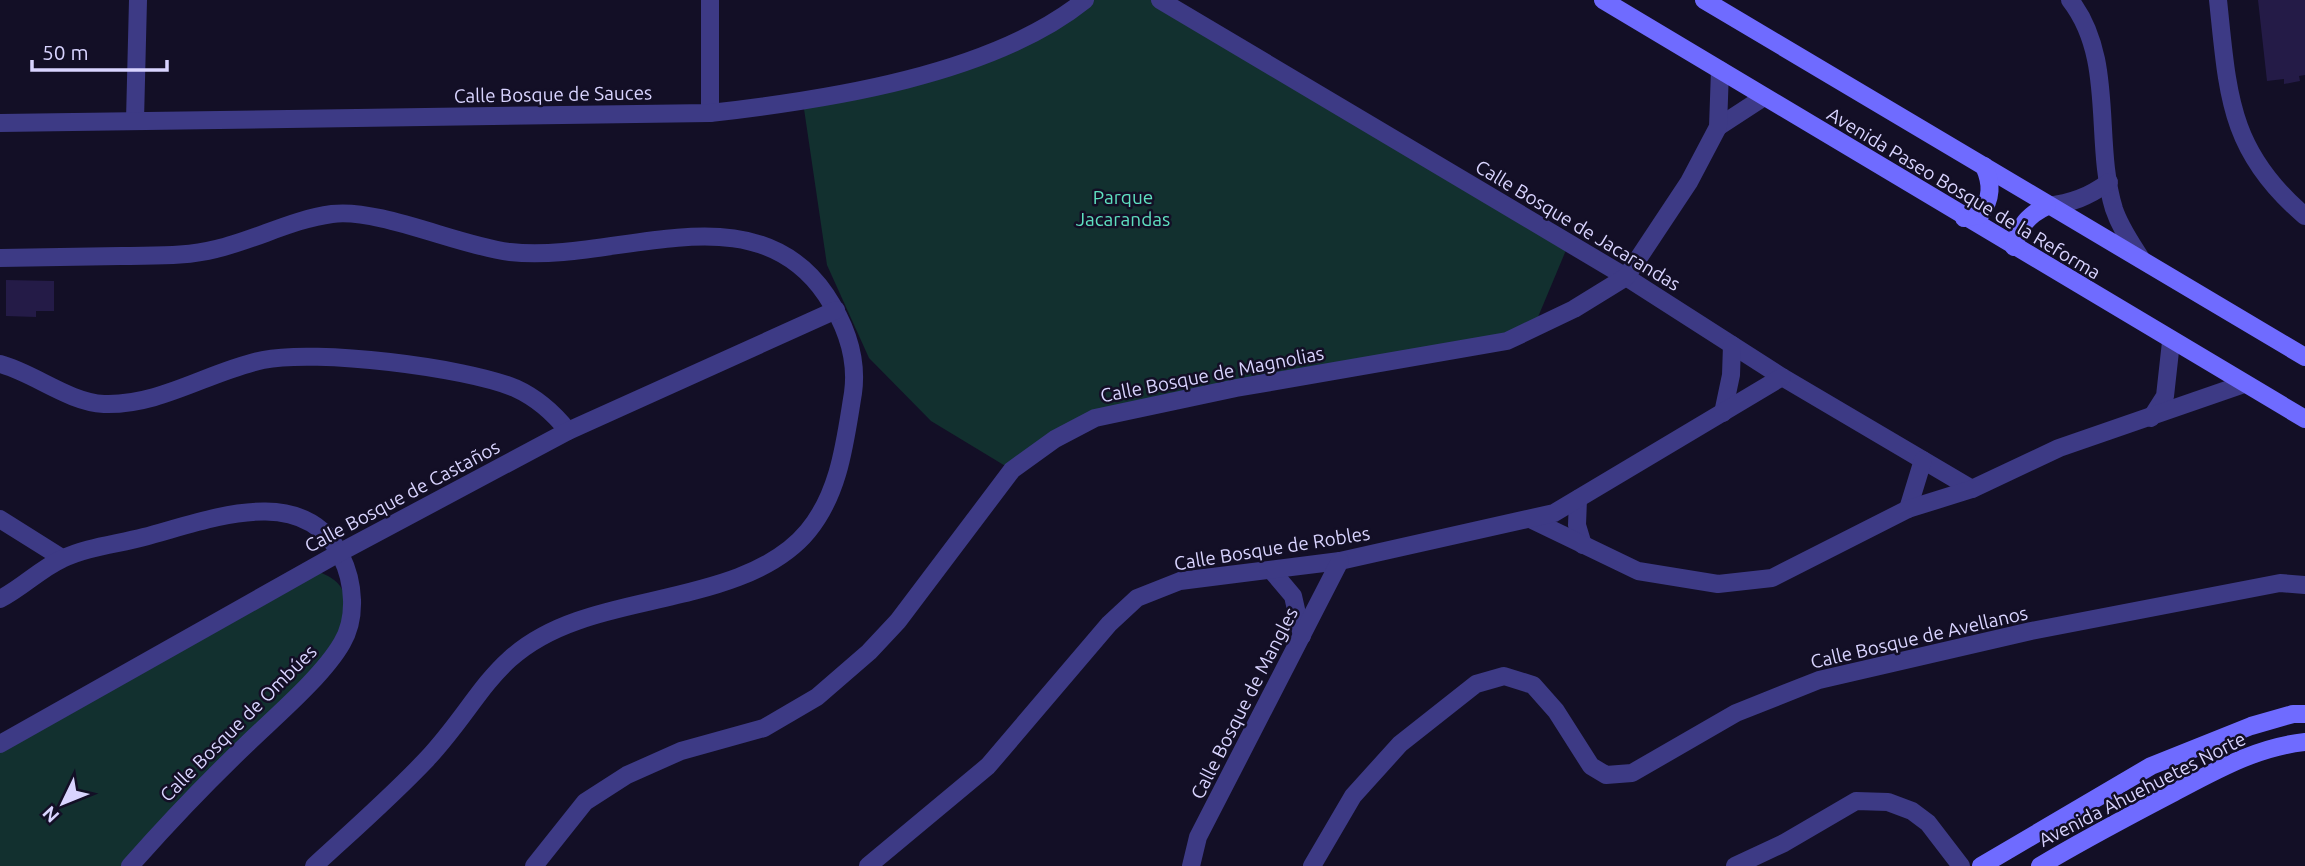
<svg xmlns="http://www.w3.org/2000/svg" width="2305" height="866" font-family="Ubuntu,sans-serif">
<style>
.green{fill:#12302f}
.building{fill:#241b47}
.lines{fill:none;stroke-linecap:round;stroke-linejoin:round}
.street{stroke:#3d3a85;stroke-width:18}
.secondary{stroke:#6f6bff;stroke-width:18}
.labels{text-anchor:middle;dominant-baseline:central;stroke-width:5;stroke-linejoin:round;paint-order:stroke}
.street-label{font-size:19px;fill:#d9d4ff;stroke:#130f26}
.park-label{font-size:19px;fill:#5fe0c0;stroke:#130f26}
</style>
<rect width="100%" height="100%" fill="#130f26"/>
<!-- green -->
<g class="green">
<path d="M1085,0H1159L1569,243L1533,329L1095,418L1012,470L931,421L869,358L827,265L803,102L1005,46Z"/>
<path d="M319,572C361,587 344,622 331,651L123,866H0V753Z"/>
</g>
<!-- building -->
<g class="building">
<path d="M2258,0H2305V75L2299,76L2300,81L2284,84V79L2267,81Z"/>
<path d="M6,280L54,281V311H36V317L6,316Z"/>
</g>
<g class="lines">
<!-- street -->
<g class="street">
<path d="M1160,0L1626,277L1782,377L1972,489"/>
<path d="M2070,0C2116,59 2093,141 2114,209C2120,227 2130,241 2140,257"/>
<path d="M2218,0C2228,93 2228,151 2305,216"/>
<path d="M710,113V0"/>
<path d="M135,120L138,0"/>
<path d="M0,123L710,113C826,100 992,75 1085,0"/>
<path d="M1718,127L1764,97"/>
<path d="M2047,206C2072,203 2088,197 2109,182"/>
<path d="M0,258C40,257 81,257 121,256C153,255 185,257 216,249C255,240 293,219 332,214C380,208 459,246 510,252C615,264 753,187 826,295C846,325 858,357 853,393C845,441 840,492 808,531C757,593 647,595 577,621C491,651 483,699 427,759C391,797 352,831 314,866"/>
<path d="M0,364C34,373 68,402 104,404C160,406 210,371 263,360C316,349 464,367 515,388C537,398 553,412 568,431"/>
<path d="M1723,413L1731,375L1732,345"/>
<path d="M2151,418L2165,396L2171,342"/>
<path d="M1578,499L1577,525L1583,545"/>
<path d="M1908,509L1923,460"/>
<path d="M0,519L62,558"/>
<path d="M1530,519L1638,571L1718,584L1772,578L1908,509L1972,489L2059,448L2244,384"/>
<path d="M1271,570L1293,596L1302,636"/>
<path d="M0,599C22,588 40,569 62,559C86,547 118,544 144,537C206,521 303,480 341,556C354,582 357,618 342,643C323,676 276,716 248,743C206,783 168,823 130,866"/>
<path d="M0,744L339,553L568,431L836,310"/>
<path d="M534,866L585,802L627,775L681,751L764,728L817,697L869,652L898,621L1012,470L1055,439L1095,418L1236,388L1507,341L1574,309L1626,277L1689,182L1718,127L1720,70"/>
<path d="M868,866L988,766L1109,624L1137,598L1180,581L1340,561L1554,513L1782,377"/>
<path d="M1191,866L1198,837L1340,561"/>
<path d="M1312,866L1353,796L1400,744L1476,684L1504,676L1533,685L1556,711L1591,766L1606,775L1632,773L1736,713L1819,680L2031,631L2280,583L2305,585"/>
<path d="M1735,866L1784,843L1856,801L1888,802L1912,811L1928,823L1961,866"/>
</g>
<!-- secondary -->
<g class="secondary">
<path d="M1603,0L2305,419"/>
<path d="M1704,0L2305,357"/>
<path d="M1964,218L1980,215C1992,198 1992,184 1984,166"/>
<path d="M2014,247C2019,226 2028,215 2047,206"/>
<path d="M1981,866L2151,766L2251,726L2293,714H2305"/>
<path d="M2040,866C2083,840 2127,817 2171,794C2215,771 2256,747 2305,742"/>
</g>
</g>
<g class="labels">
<!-- street labels -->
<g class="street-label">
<text transform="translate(553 94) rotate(-1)">Calle Bosque de Sauces</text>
<text transform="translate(1964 193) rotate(31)">Avenida Paseo Bosque de la Reforma</text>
<text transform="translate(1578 225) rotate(31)">Calle Bosque de Jacarandas</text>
<text transform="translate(1212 374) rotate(-11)">Calle Bosque de Magnolias</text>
<text transform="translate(402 496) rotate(-28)">Calle Bosque de Castaños</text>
<text transform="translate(1272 548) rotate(-9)">Calle Bosque de Robles</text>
<text transform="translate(1919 637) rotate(-13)">Calle Bosque de Avellanos</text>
<text transform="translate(1244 703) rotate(-63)">Calle Bosque de Mangles</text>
<text transform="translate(238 723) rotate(-45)">Calle Bosque de Ombúes</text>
<text transform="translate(2142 789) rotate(-27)">Avenida Ahuehuetes Norte</text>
</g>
<!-- park labels -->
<g class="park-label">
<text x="1123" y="197">Parque<tspan x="1123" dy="22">Jacarandas</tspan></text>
</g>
</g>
<!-- north arrow -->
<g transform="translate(63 803) rotate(227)" stroke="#130f26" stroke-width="5" paint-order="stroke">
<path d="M0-5L12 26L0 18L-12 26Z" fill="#d9d4ff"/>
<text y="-10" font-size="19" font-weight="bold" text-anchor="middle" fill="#d9d4ff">N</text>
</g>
<!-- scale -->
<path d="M32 60v10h135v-10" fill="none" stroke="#d9d4ff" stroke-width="3.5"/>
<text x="42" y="60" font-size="21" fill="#d9d4ff" stroke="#130f26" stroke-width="5" paint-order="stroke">50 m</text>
</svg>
